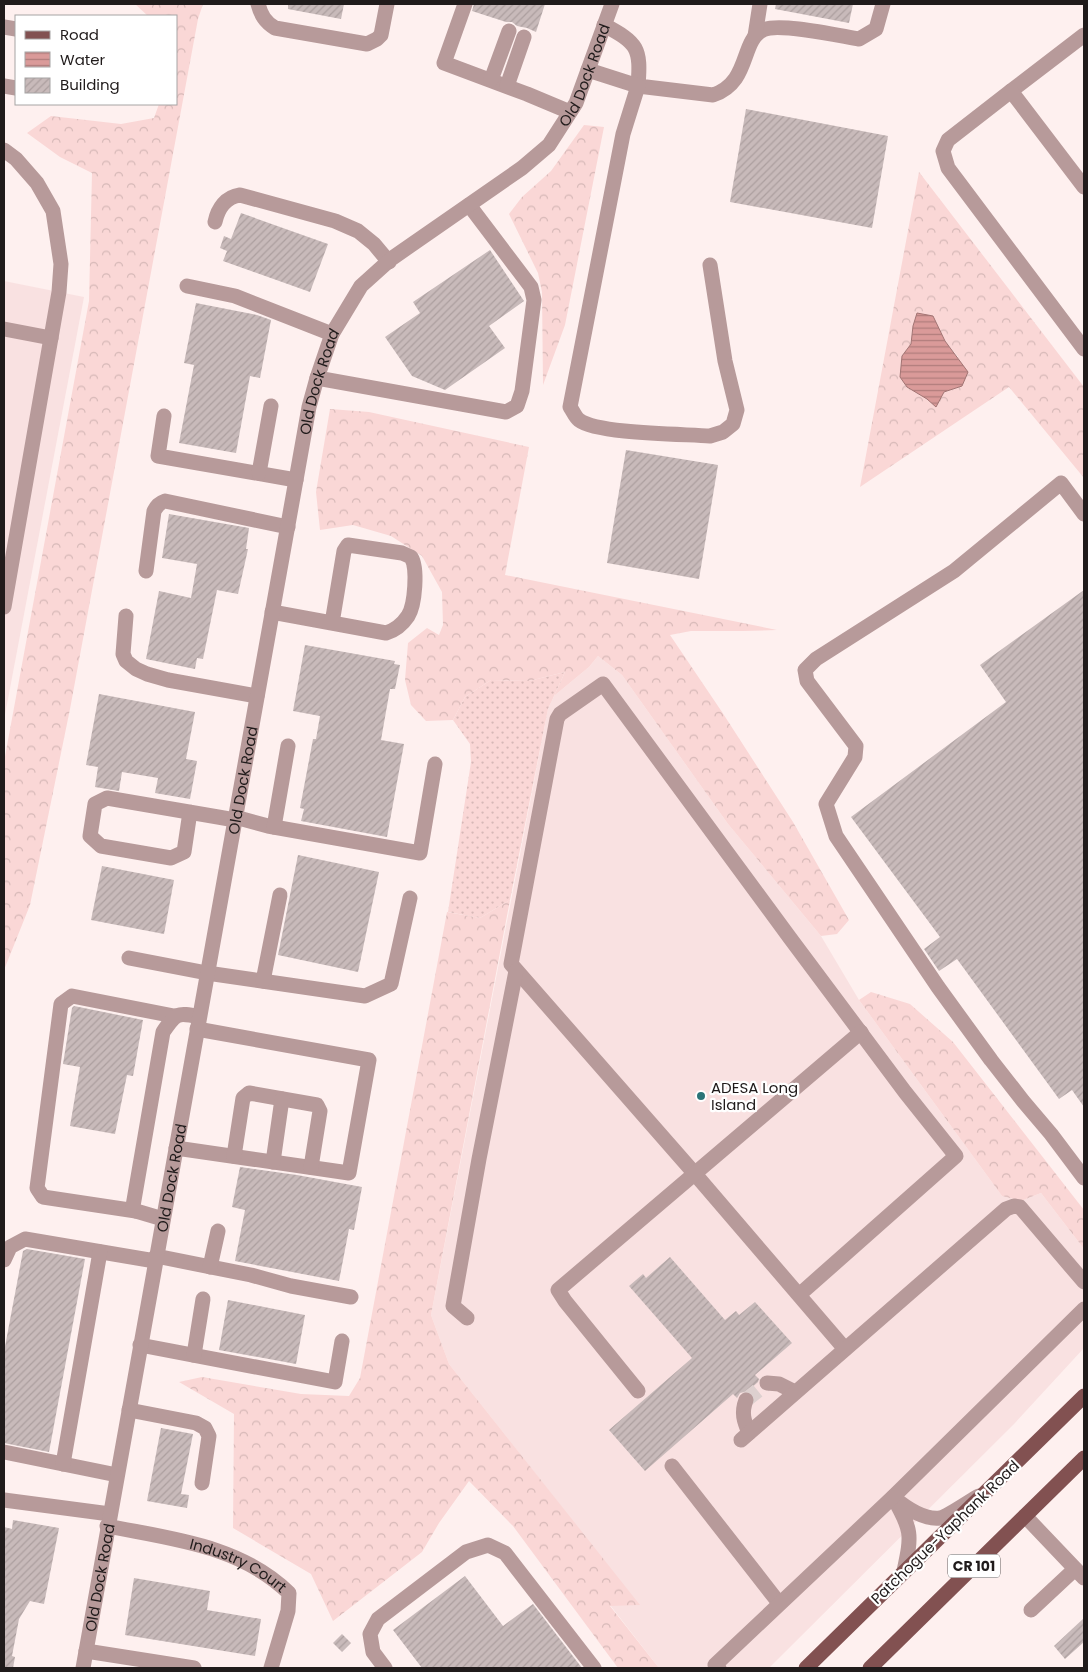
<svg xmlns="http://www.w3.org/2000/svg" width="1088" height="1672" font-family="Poppins,sans-serif">
<style>
.built{fill:#f9e1e1}
.grass{fill:url(#grass-dots)}
.forest{fill:url(#forest-crowns);fill-rule:evenodd}
.water{fill:url(#water-rules);stroke:#a27473}
.building{fill:url(#building-hatch)}
.lines{fill:none;stroke-linecap:round;stroke-linejoin:round}
.minor-tunnel{stroke:#ddd0cf;stroke-width:15;stroke-dasharray:15 8;stroke-linecap:butt}
.minor{stroke:#b79a9a;stroke-width:15}
.major{stroke:#825151;stroke-width:15}
.poi-dot{fill:#2a7478;stroke:#fff;stroke-width:2}
.labels{text-anchor:middle;dominant-baseline:central;stroke-width:4.5;stroke-linejoin:round;paint-order:stroke}
.shield{fill:#fff;stroke:#635f5f;stroke-width:1}
.shield-label{font-size:14px;font-weight:bold;fill:#201b1b}
.street-label{font-size:15px;fill:#201b1b;stroke:#fff}
.poi-label{font-size:15px;fill:#201b1b;stroke:#fff;text-anchor:start}
</style>
<defs>
<pattern id="grass-dots" width="8" height="8" patternUnits="userSpaceOnUse" patternTransform="scale(1.25)"><rect width="8" height="8" fill="#fad7d6"/><path d="M2 2h.1M6 6h.1" fill="none" stroke="#d6b8b7" stroke-width="1.8" stroke-linecap="round"/></pattern>
<pattern id="forest-crowns" width="20" height="18" patternUnits="userSpaceOnUse" patternTransform="scale(1.25)"><rect width="20" height="18" fill="#fad7d6"/><path d="M2 6a3 3 0 1 1 6 0M12 15a3 3 0 1 1 6 0" fill="none" stroke="#d6b8b7"/></pattern>
<pattern id="water-rules" width="6" height="5" patternUnits="userSpaceOnUse" patternTransform="scale(1.25)"><rect width="6" height="5" fill="#da9a99"/><path d="M0 2.5h6" fill="none" stroke="#b07d7c"/></pattern>
<pattern id="building-hatch" width="6" height="6" patternUnits="userSpaceOnUse" patternTransform="scale(1.25)"><rect width="6" height="6" fill="#c8baba"/><path d="M-1 1l2-2M0 6l6-6M5 7l2-2" fill="none" stroke="#ac9f9f"/></pattern>
</defs>
<rect width="100%" height="100%" fill="#fef0ef"/>
<!-- built -->
<g class="built">
<path d="M4,281L84,297L4,720Z"/>
<path d="M598,656L622,675L728,824L821,936L859,1000L1002,1196L1021,1201L1041,1193L1084,1249V1348L1014,1424L769,1668H659L610,1605H639L449,1364L431,1315L548,709L554,696L589,667Z"/>
</g>
<!-- grass -->
<path class="grass" d="M565,672L548,709L510,900L480,918L448,912L471,762L470,744L453,720L465,697L491,680L529,681Z"/>
<!-- forest -->
<g class="forest">
<path d="M135,4H203L198,19L70,709L30,905L4,970V762L89,301L92,173L60,157L27,133L51,116L121,124L154,118L159,104H176V16H148Z"/>
<path d="M584,125L604,127L565,325L543,385L542,292L538,273L509,214L522,197L551,171Z"/>
<path d="M919,172L1084,387V478L1009,387L860,487ZM933,316L945,341L958,357L962,386L927,399L907,387L902,366V356L911,344L913,326Z"/>
<path d="M330,409L369,412L529,447L505,575L777,630L743,631H691L670,635L722,712L793,822L849,920L837,934L821,936L728,824L622,675L598,656L589,667L554,696L565,672L529,681L491,680L465,697L453,720L426,721L411,705L405,680L408,643L427,628L439,635L443,625L442,592L422,556L391,536L353,525L320,530L316,492Z"/>
<path d="M510,900L431,1315L449,1364L640,1605L610,1606L659,1668H618L513,1526L469,1481L439,1523L422,1552L333,1621L311,1574L233,1528L234,1414L179,1382L202,1377L301,1394L349,1396L360,1378L447,912L480,918Z"/>
<path d="M871,992L910,1004L953,1042L1084,1210V1249L1041,1193L1021,1201L1002,1196L859,1000Z"/>
</g>
<!-- water -->
<path class="water" d="M917,313L933,316L945,341L968,372L962,386L944,392L936,407L927,399L907,387L900,377L902,356L911,344L913,326Z"/>
<!-- building -->
<g class="building">
<path d="M288,4H344L341,19L288,9Z"/>
<path d="M474,4H545L536,32L527,28L517,26L512,22H506L472,11Z"/>
<path d="M776,4H853L849,23L775,9Z"/>
<path d="M746,109L888,136L872,228L730,202Z"/>
<path d="M241,213L328,244L310,292L223,261L227,251L220,248L224,236L231,239Z"/>
<path d="M490,250L524,301L489,326L505,348L445,390L412,376L385,337L420,313L413,302Z"/>
<path d="M196,303L257,315L271,320L260,378L250,376L236,453L179,443L194,365L184,363Z"/>
<path d="M626,450L718,465L699,579L607,563Z"/>
<path d="M169,514L249,528L246,549H248L238,594L217,590L203,659L197,658L195,669L146,659L159,591L191,598L197,564L162,558Z"/>
<path d="M1084,590V1107L1072,1090L1059,1099L957,959L939,971L924,949L940,937L851,817L1006,702L980,665Z"/>
<path d="M305,645L395,661L394,664L400,665L395,689H390L381,740L404,744L387,837L301,821L304,809L300,808L313,739H316L320,716L293,711Z"/>
<path d="M99,694L195,712L186,759L197,761L190,799L155,793L158,778L122,772L119,791L95,787L98,767L86,765Z"/>
<path d="M298,855L379,872L358,972L278,955Z"/>
<path d="M102,866L174,880L164,934L91,920Z"/>
<path d="M74,1006L143,1020L133,1076L127,1075L115,1134L70,1126L80,1067L63,1064L72,1008Z"/>
<path d="M240,1167L297,1175L362,1187L354,1230L349,1229L339,1281L235,1261L245,1210L232,1207Z"/>
<path d="M27,1249L85,1259L49,1452L4,1443V1352L23,1251Z"/>
<path d="M670,1257L725,1320L736,1311L739,1315L755,1302L792,1343L755,1375L759,1379L758,1382L748,1391L740,1393L737,1398L733,1394L645,1471L609,1430L692,1358L629,1286L643,1274L646,1278Z"/>
<path d="M228,1300L305,1315L296,1364L219,1350Z"/>
<path d="M161,1428L193,1434L181,1494L189,1495L187,1508L147,1501Z"/>
<path d="M13,1520L59,1528L44,1604L30,1601L19,1619L12,1656L15,1657L13,1668H4V1527L12,1529Z"/>
<path d="M465,1576L503,1626L533,1604L582,1668H422L393,1630Z"/>
<path d="M134,1578L210,1591L207,1610L261,1619L255,1656L125,1635Z"/>
<path d="M1084,1618V1642L1065,1659L1054,1646Z"/>
<path d="M342,1634L351,1643L342,1652L333,1643Z"/>
</g>
<g class="lines">
<!-- minor-tunnel -->
<path class="minor-tunnel" d="M746,1400L767,1383"/>
<!-- minor -->
<g class="minor">
<path d="M258,4C261,15 265,22 275,28L367,44L377,39L381,35L387,4"/>
<path d="M465,4L444,63L527,94L570,112"/>
<path d="M604,25C638,43 641,48 638,86L713,95C751,82 740,41 763,30C778,22 840,36 859,39L876,29L883,4"/>
<path d="M4,27L16,29"/>
<path d="M755,36L760,4"/>
<path d="M588,70L638,86L623,134L570,407C573,411 575,417 579,420C597,434 683,434 710,436L723,432L733,424L737,410L725,361L710,265"/>
<path d="M491,80L509,31"/>
<path d="M4,86L16,88"/>
<path d="M507,86L524,37"/>
<path d="M1011,91L1084,35"/>
<path d="M4,150L16,159L37,183L53,211L61,264L59,292L4,607"/>
<path d="M1084,187L1011,91L948,140L943,151L948,168L1084,349"/>
<path d="M215,222C218,208 226,197 240,195L335,221L358,231L374,244L389,262"/>
<path d="M187,286L235,296L332,334"/>
<path d="M4,329L51,338"/>
<path d="M317,378L506,412L517,406L522,391L534,300L531,287L469,205"/>
<path d="M164,416L158,456L296,480"/>
<path d="M259,473L271,406"/>
<path d="M1084,514L1061,483L954,571L816,659L805,670L807,681L856,746L855,757L826,804L836,836L938,987L991,1060L1023,1101L1051,1134L1084,1178"/>
<path d="M146,571L154,511C157,506 159,503 165,501L288,527"/>
<path d="M272,612L386,633C396,630 402,625 408,616C415,605 418,568 411,557L402,553L348,545L344,551L332,623"/>
<path d="M126,616L123,654L126,661L136,669L147,674L168,680L257,696"/>
<path d="M190,812L184,852L171,858L101,846L90,836L95,804L107,798L218,817L235,820"/>
<path d="M235,817L268,826L420,853L435,764"/>
<path d="M274,827L288,746"/>
<path d="M129,958L207,973L365,996L391,984L410,898"/>
<path d="M263,981L280,895"/>
<path d="M176,1148L349,1173L369,1060L197,1029"/>
<path d="M234,1156L243,1098L249,1093L317,1105L320,1111L311,1167"/>
<path d="M273,1162L282,1099"/>
<path d="M136,1211L43,1197L37,1188L61,1004L72,996L174,1016"/>
<path d="M163,1219L136,1211L133,1206L163,1032C176,1013 177,1012 199,1017"/>
<path d="M156,1256L251,1275L291,1286L351,1297"/>
<path d="M4,1260L10,1247L25,1239L155,1261"/>
<path d="M210,1267L218,1231"/>
<path d="M799,1295L956,1156L905,1092L790,938L603,684L560,714L557,719L511,964L695,1174L845,1349"/>
<path d="M467,1318L453,1306L479,1159L516,971"/>
<path d="M140,1345L335,1382L342,1341"/>
<path d="M194,1355L203,1299"/>
<path d="M767,1383L779,1384L795,1392"/>
<path d="M638,1391L565,1301L558,1290L861,1032"/>
<path d="M746,1400C741,1413 744,1421 749,1433"/>
<path d="M129,1410L196,1423L205,1428L209,1436L202,1483"/>
<path d="M741,1440L1006,1209L1014,1206L1020,1207L1084,1282"/>
<path d="M4,1452L117,1475"/>
<path d="M63,1464L100,1252"/>
<path d="M672,1466L779,1603"/>
<path d="M4,1500L110,1514"/>
<path d="M1025,1516L1084,1578"/>
<path id="s1" d="M107,1526C171,1539 240,1545 289,1593L288,1611L271,1668"/>
<path d="M904,1571C912,1534 912,1530 893,1497C905,1507 924,1520 940,1518C947,1517 971,1500 979,1496"/>
<path d="M1031,1610L1075,1569"/>
<path d="M86,1651L194,1668"/>
<path id="s2" d="M83,1668L296,480L309,407L317,378L332,334L361,286L391,259L522,168L549,145L576,103L612,4"/>
<path d="M385,1668L373,1652L370,1634L378,1619L466,1552L488,1545L505,1553L594,1668"/>
<path d="M719,1668L715,1665L893,1497L1084,1309"/>
</g>
<!-- major -->
<g class="major">
<path d="M806,1668L1084,1396"/>
<path d="M870,1668L1084,1458"/>
</g>
</g>
<!-- markers -->
<circle class="poi-dot" cx="701" cy="1096" r="5"/>
<g class="labels">
<!-- shield labels -->
<rect class="shield" x="948" y="1554.5" width="52" height="23" rx="4"/>
<g class="shield-label">
<text x="974" y="1566">CR 101</text>
</g>
<!-- street labels -->
<g class="street-label">
<text stroke="none"><textPath href="#s2" startOffset="1728">Old Dock Road</textPath></text>
<text stroke="none"><textPath href="#s2" startOffset="1308">Old Dock Road</textPath></text>
<text stroke="none"><textPath href="#s2" startOffset="902">Old Dock Road</textPath></text>
<text stroke="none"><textPath href="#s2" startOffset="498">Old Dock Road</textPath></text>
<text transform="translate(945 1532) rotate(-44)">Patchogue-Yaphank Road</text>
<text stroke="none"><textPath href="#s1" startOffset="138">Industry Court</textPath></text>
<text stroke="none"><textPath href="#s2" startOffset="92">Old Dock Road</textPath></text>
</g>
<!-- poi labels -->
<g class="poi-label">
<text x="711" y="1087">ADESA Long<tspan x="711" dy="17">Island</tspan></text>
</g>
</g>
<!-- border -->
<rect width="1088" height="1672" fill="none" stroke="#201b1b" stroke-width="10"/>
<!-- legend -->
<rect x="15" y="15" width="162" height="90" fill="#ffffff" stroke="#a6a4a4"/>
<rect x="25" y="31" width="25" height="8" fill="#825151" stroke="#a6a4a4"/>
<text x="60" y="40" font-size="15" fill="#201b1b">Road</text>
<rect x="25" y="52" width="25" height="15" fill="url(#water-rules)" stroke="#a6a4a4"/>
<text x="60" y="65" font-size="15" fill="#201b1b">Water</text>
<rect x="25" y="78" width="25" height="15" fill="url(#building-hatch)" stroke="#a6a4a4"/>
<text x="60" y="90" font-size="15" fill="#201b1b">Building</text>
</svg>
